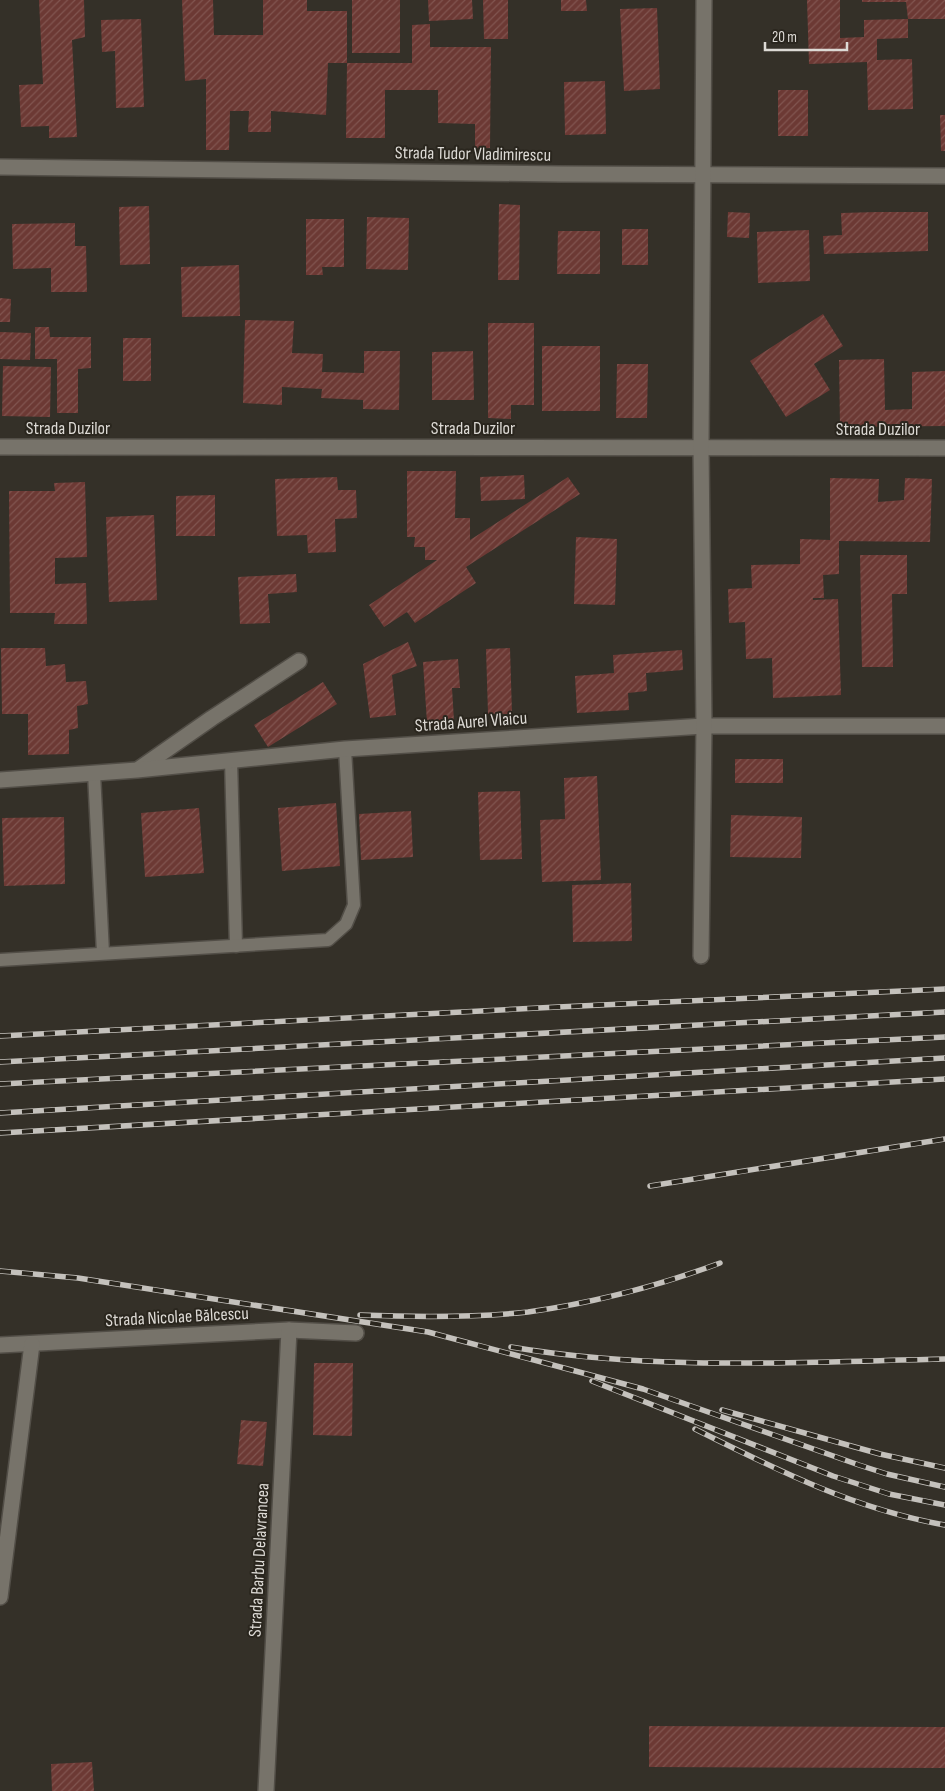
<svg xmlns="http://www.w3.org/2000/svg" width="945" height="1791" font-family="'Sofia Sans Condensed',sans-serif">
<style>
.building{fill:url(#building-hatch)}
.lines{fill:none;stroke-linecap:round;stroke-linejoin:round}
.service-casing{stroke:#524e47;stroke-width:15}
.minor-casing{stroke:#524e47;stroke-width:18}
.service{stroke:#77736a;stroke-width:12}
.minor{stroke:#77736a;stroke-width:15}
.rail-casing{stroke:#c4c1bc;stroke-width:5.5}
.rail{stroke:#2a261e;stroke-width:4;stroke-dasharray:11;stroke-linecap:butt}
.labels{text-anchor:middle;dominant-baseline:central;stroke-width:4;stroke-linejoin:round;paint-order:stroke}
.street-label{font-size:18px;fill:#dddad5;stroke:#2a261e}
</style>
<defs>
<pattern id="building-hatch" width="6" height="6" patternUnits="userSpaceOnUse" patternTransform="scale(1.25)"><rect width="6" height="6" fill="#6c3934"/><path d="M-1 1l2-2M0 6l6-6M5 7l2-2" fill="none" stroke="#815550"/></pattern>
</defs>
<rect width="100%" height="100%" fill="#343028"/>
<!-- building -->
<g class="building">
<path d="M39,0H84L85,37L72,40L77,137L49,138V126L21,127L19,85L43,84Z"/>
<path d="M182,0H213L214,35H263V0H307V11H347V63H328L326,115L271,111V132H248L249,111H230L229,150H206V79L185,81Z"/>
<rect x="352" y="0" width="48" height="53"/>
<path d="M428,0H472L473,19L429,21Z"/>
<path d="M483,0H508V39H484Z"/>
<path d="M561,0H586L587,11H561Z"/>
<path d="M807,0H840V38L864,37V20L908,19V38L877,39V60L912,59L913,109L868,110L867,62L809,64Z"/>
<path d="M862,0H945V19H908L906,2H862Z"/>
<path d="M657,8L660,89L624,91L620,9Z"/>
<path d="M141,19L144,107L116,108L115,51L102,52L101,20Z"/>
<path d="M430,24V47H491L490,148H475V124L438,123V90H385V138H346L347,63H412V25Z"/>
<path d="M605,81L606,134L565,135L564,82Z"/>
<rect x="778" y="90" width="30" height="46"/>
<path d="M940,115H945V151H941Z"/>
<path d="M499,204L520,205L519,280H498Z"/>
<path d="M149,206L150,264L120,265L119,207Z"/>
<path d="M728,212L750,213L749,238L727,237Z"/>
<path d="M877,212H928V251L824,254L823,236L842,235L841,213Z"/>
<path d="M367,217L409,218L408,270L366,269Z"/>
<path d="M306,219H344V267H322L323,275H306Z"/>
<path d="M75,223V246H86L87,292H51V268L13,269L12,224Z"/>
<rect x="622" y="229" width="26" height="36"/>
<path d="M809,230L810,281L758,283L757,232Z"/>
<path d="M558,231H600V274H557Z"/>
<path d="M239,265L240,316L182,317L181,267Z"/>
<path d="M0,298L11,299L10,322H0Z"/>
<path d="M823,314L843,346L814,364L830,390L786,417L750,361Z"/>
<path d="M245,320L294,321L292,353L323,354L322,372L364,373V351H400L399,410L363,409V400L321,398L322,389L282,387V405L243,403Z"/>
<path d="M488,323H534V405H511V419L488,418Z"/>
<path d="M35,327H49L50,337H91V368L78,369V413H57V359H35Z"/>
<path d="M0,332L31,333L30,360L0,359Z"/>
<rect x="123" y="338" width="28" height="43"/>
<rect x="542" y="346" width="58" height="65"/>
<path d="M473,351L474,400H432V352Z"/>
<path d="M884,359L885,410L912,409V372L945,371V426L840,427L839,360Z"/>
<path d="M617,364H648L647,418H616Z"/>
<path d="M3,366L51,367L50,417L2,416Z"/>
<path d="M407,471H456L455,518H470V540L568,477L580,494L466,567L476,583L415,623L407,612L384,627L369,605L437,560H425V547H414L415,537H407Z"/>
<path d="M524,475L525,499L481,501L480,477Z"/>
<path d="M337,477L338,490H356L357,518L335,519L336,552L308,553L307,535L277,536L275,479Z"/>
<path d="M830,478L879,479L878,502L904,500L905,478L932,479L930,542L839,541V574L823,575L824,598H813V600L838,599L841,695L773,698L772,658L746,659L745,622L729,623L728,589L752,588L751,565L800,564V539L830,540Z"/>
<path d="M85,482L87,557L55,558V584L86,583L87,624H54L55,613H10L9,491H55L54,483Z"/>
<path d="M215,495V536H176V496Z"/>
<path d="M154,515L157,600L109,602L106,517Z"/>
<path d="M576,537L617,539L615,605L574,604Z"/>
<path d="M860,555H907V594H892L893,667H862Z"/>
<path d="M296,574L297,592L268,594L270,623L240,624L238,577Z"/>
<path d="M408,642L417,666L392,675L396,715L370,718L363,664Z"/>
<path d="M1,648H45L46,666L65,664L66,682L86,681L88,704L77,706L78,728L69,730V754L28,755V714H2Z"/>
<path d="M510,648L512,714H488L486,649Z"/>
<path d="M682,650L683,670L646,673L647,691L628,693L629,710L577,713L575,676L614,673L613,655Z"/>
<path d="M458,659L460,688H452L454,721L427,723L423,662Z"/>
<path d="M323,682L337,704L268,747L254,725Z"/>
<rect x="735" y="759" width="48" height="24"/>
<path d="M597,776L601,880L542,882L540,820L565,819L564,778Z"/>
<path d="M520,791L522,859L480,860L478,792Z"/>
<path d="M336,803L340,866L282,871L278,808Z"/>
<path d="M199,808L204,873L145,877L141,813Z"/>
<path d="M411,811L413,857L361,860L359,814Z"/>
<path d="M731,815L802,817L801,858L730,857Z"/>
<path d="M64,817L65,884L4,886L2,818Z"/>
<path d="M631,883L632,941L573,942L572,885Z"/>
<path d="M314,1363H353L352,1436L313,1435Z"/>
<path d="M241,1420L267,1422L263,1466L237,1464Z"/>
<path d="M649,1726L945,1727V1768L649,1767Z"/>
<path d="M92,1762L94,1791H52L51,1764Z"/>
</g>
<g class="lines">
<defs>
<g id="service">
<path d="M231,760L236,946"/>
<path d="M94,773L103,953"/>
<path d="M0,960L328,940L346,924L354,905L345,749"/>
</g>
<g id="minor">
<path d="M0,167L560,174L945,176"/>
<path d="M0,447L945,448"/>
<path d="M139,769L212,718L299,661"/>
<path d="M0,780L137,770L345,749L704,726H945"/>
<path d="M701,956L704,726L701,447L704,0"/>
<path d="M0,1345L289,1330L356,1333"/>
<path d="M0,1597L32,1344"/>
<path d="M266,1791L289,1330"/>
</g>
</defs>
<!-- service casing -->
<use href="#service" class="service-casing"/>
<!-- minor casing -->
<use href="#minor" class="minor-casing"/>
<!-- service -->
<use href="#service" class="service"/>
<!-- minor -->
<use href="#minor" class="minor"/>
<defs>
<g id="rail">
<path d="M0,1036L558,1007L945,989"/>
<path d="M0,1062L945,1012"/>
<path d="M0,1084L945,1037"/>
<path d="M0,1113L945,1058"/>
<path d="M0,1133L945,1079"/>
<path d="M650,1186L945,1139"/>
<path d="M0,1271L78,1278L428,1332L643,1389L859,1465L887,1474L945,1487"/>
<path d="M360,1315C414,1317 473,1318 528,1312C593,1303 658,1286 720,1263"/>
<path d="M511,1347C653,1371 802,1362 945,1359"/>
<path d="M592,1381L833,1476L889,1494L945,1505"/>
<path d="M722,1410L880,1454L945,1468"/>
<path d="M695,1429C777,1470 854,1509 945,1525"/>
</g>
</defs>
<!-- rail casing -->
<use href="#rail" class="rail-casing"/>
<!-- rail -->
<use href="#rail" class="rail"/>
</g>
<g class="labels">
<!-- street labels -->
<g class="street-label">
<text transform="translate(473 154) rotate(1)">Strada Tudor Vladimirescu</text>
<text x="68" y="428">Strada Duzilor</text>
<text x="473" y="428">Strada Duzilor</text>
<text x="878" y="429">Strada Duzilor</text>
<text transform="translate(471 722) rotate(-4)">Strada Aurel Vlaicu</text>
<text transform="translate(177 1317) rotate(-3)">Strada Nicolae Bălcescu</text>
<text transform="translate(259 1560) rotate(-87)">Strada Barbu Delavrancea</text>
</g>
</g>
<!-- scale -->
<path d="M765 42v8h82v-8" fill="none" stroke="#dddad5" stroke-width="2.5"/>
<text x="772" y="42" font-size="15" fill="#dddad5" stroke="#2a261e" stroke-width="4" paint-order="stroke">20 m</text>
</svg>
